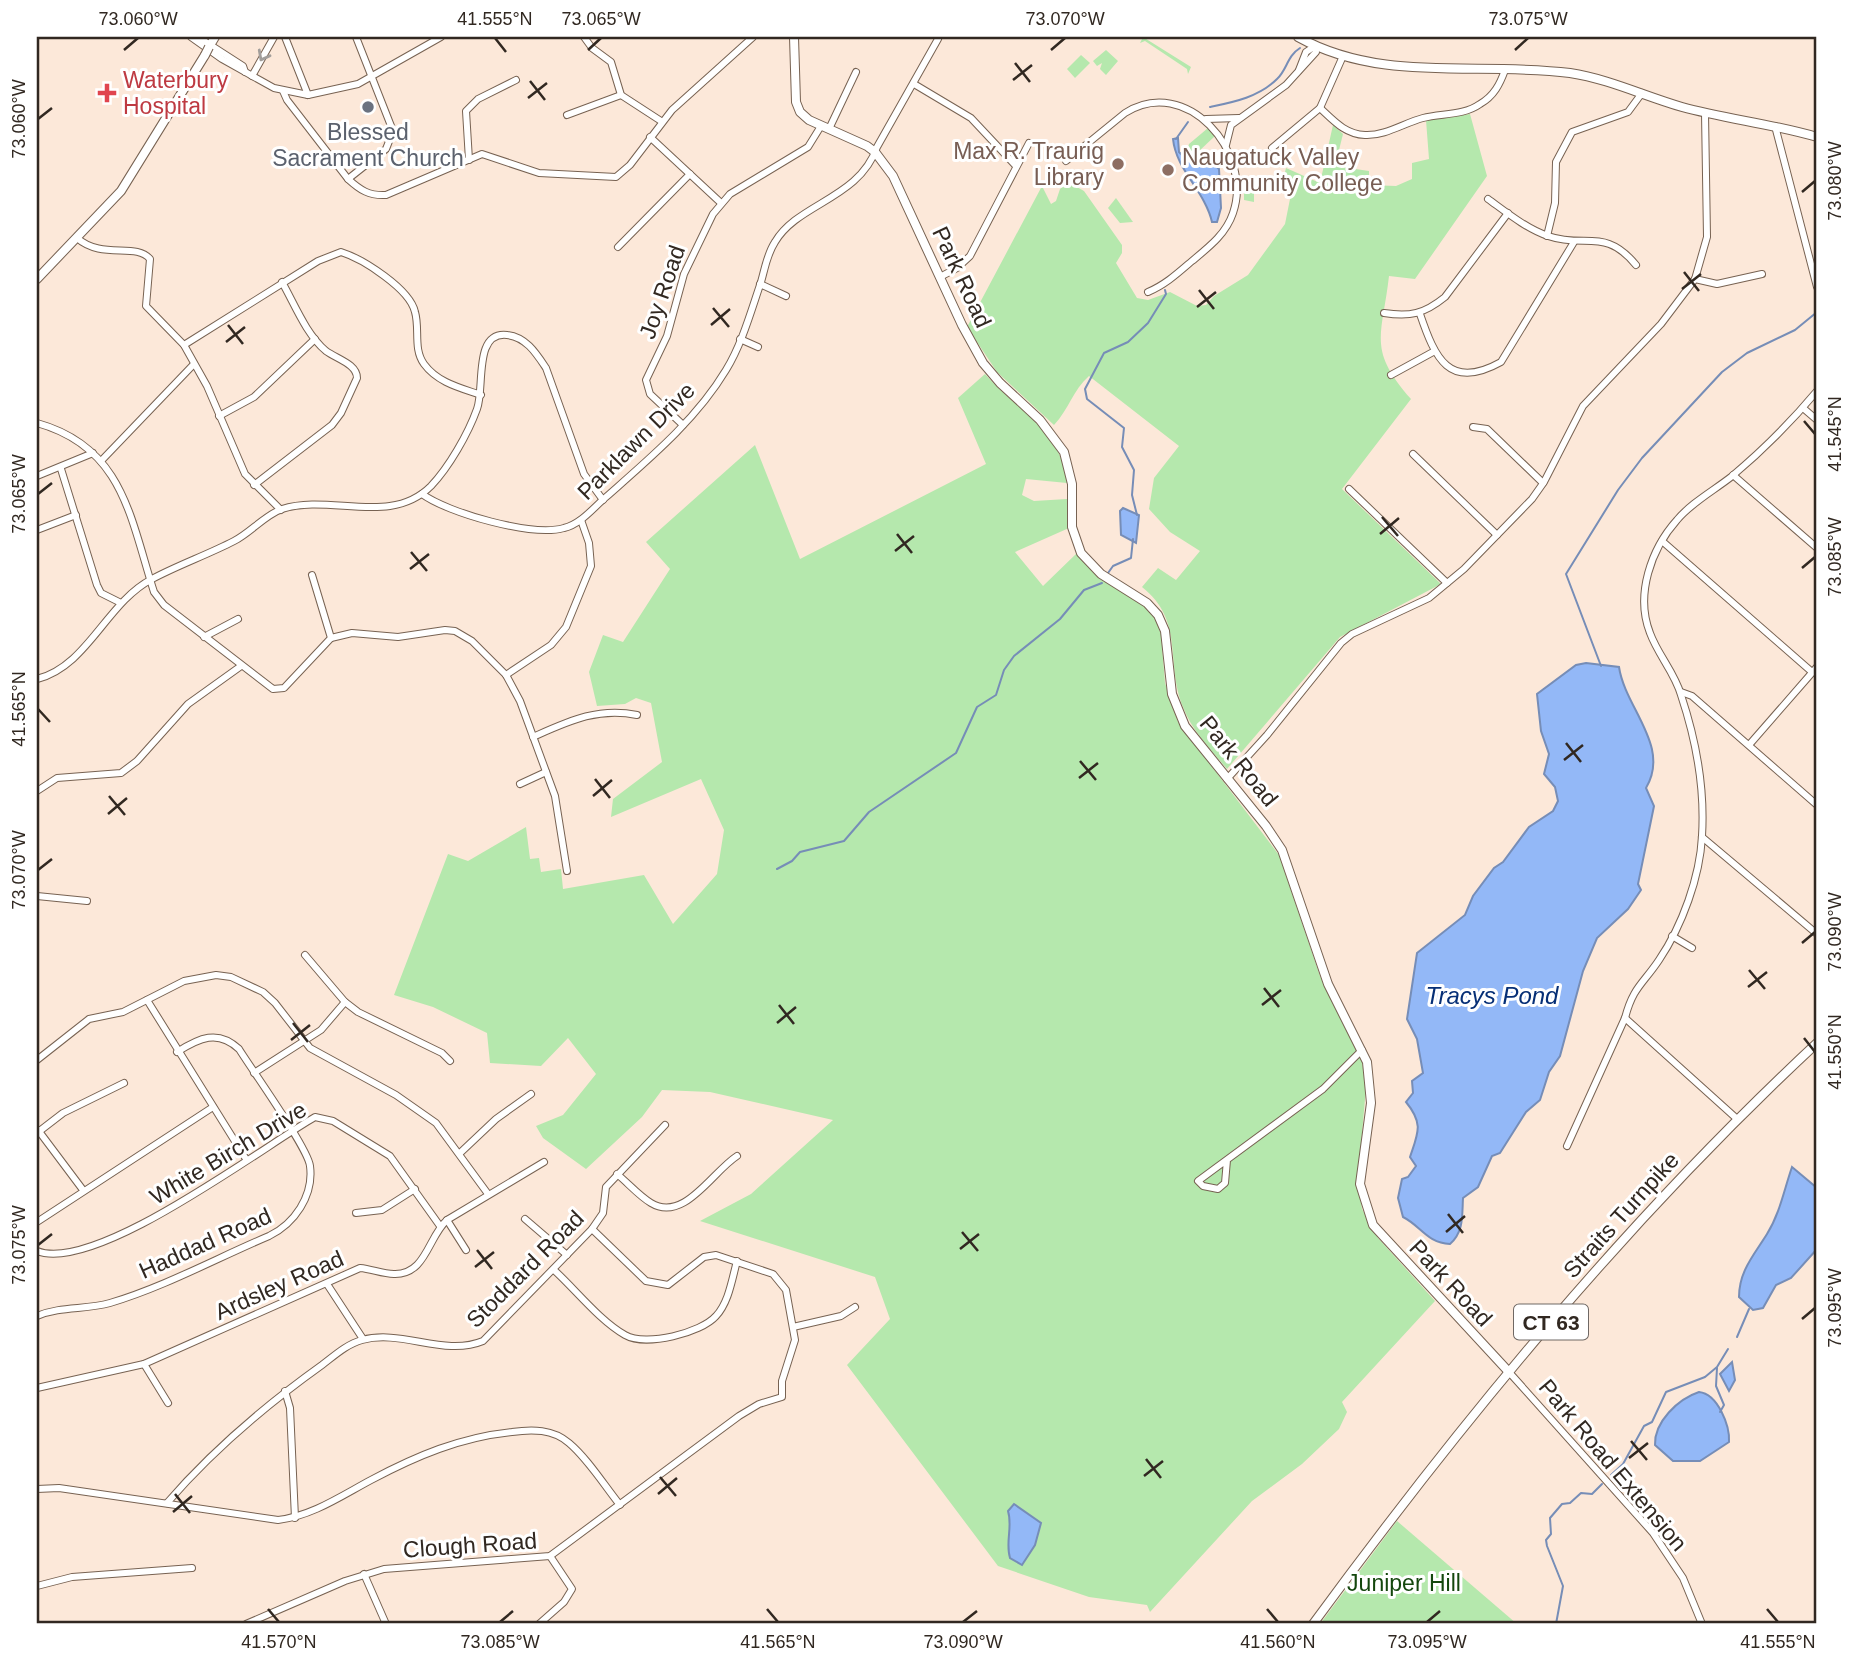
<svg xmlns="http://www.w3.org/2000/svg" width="1854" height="1661" font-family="Helvetica,sans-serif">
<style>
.green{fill:#b5e8ad}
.water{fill:#93b8f7;stroke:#768db7;stroke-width:2}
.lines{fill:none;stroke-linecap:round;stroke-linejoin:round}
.stream{stroke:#768db7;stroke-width:2}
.minor-casing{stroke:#776252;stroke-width:8}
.major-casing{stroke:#776252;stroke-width:10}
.minor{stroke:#fff;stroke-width:6}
.major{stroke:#fff;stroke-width:8}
.major-bridge-casing{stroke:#776252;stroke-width:10;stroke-linecap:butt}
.major-bridge{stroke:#fff;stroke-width:8}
.oneway{stroke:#a29e9b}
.ticks{fill:none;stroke:#312821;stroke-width:2.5}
.health-dot{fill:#e0444e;stroke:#fff;stroke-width:2.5}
.worship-dot{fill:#6b7280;stroke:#fff;stroke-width:2.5}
.education-dot{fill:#8d6e63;stroke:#fff;stroke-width:2.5}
.labels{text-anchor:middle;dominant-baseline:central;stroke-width:6;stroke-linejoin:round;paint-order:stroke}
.shield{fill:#fff;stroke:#6f6864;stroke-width:2}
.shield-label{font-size:21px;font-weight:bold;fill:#312821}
.health-label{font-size:23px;fill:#be3a42;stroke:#fff;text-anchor:start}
.worship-label{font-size:23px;fill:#5b616d;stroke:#fff}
.education-label{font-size:23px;fill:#785e54;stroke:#fff;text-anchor:end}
.street-label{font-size:23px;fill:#312821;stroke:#fff}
.park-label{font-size:23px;fill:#14470d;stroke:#fff}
.water-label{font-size:24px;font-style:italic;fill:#062f76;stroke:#fff}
.neatline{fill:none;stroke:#312821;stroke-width:2.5}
.ticks-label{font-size:18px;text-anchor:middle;fill:#312821}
</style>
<rect width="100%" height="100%" fill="#fce8d9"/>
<!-- green -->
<g class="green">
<path d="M1143,37L1191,67L1188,74L1187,69L1145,41L1140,43Z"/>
<path d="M1106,50L1118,61L1106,75L1100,69L1102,63L1097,66L1093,61Z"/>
<path d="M1081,55L1090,63L1075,78L1067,69Z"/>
<path d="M1470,114L1487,176L1415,279L1389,276C1382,337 1367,349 1411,399L1342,489L1441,584L1340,637L1227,769C1211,750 1192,731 1183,707C1165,662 1185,621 1142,587L1158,568L1176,580L1200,551L1170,532L1149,509L1154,478L1179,446L1089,376C1073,390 1069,409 1054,425L997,372L967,327L1042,186L1051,204L1056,201L1060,189L1068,182L1084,191L1122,245V253L1116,263L1137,298L1148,300L1170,292L1197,306L1206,305L1214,296L1248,275L1285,224L1292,189L1285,172L1286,168L1320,183L1333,125L1343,134L1335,166L1369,171V185L1396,186L1412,179V163L1429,159L1426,120Z"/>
<path d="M1208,128L1215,136L1197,153L1191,155L1187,150L1189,144Z"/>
<path d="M1249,178L1254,180V202L1244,200V187Z"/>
<path d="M1116,198L1133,222L1120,223L1108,208Z"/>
<path d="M985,374C1015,409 1063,432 1067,483L1026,479L1022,495L1034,501L1067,499L1069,528L1015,552L1043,586L1077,553L1094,573L1136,596L1153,613L1161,634L1165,683L1178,722L1279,855L1320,976L1362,1062L1366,1088L1358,1179L1362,1209L1378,1238L1435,1301L1342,1402L1347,1412L1339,1429L1302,1464L1252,1501L1150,1612L1147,1605L1089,1597L998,1566L847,1365L890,1319L875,1277L700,1221L751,1194L833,1120L710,1092L662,1090L642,1117L586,1169L543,1138L536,1126L563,1115L596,1074L568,1038L541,1066L490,1063L487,1033L433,1007L394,995L448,854L468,861L526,827L530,859L539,858L541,872L561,869L563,889L644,875L673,924L717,874L724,830L701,779L611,817L613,799L662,762L651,703L636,698L625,704L597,706L589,672L603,635L623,642L670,569L646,542L755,445L800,559L986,464L958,398Z"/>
<path d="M1397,1521L1517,1624H1320Z"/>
</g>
<!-- water -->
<g class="water">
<path d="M1178,138L1179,152L1188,161L1208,159L1219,169L1221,208L1217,222H1212C1205,191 1176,170 1173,139Z"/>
<path d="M1123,508L1139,515L1136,543L1121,535L1120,511Z"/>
<path d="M1586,663L1619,667C1625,708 1671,746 1646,788L1654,806L1638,884L1641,890L1628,909L1597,938L1583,971L1560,1056L1549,1072L1540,1100L1526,1112L1500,1153L1492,1156L1478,1187L1463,1198C1462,1215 1464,1232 1450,1244C1427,1243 1421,1226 1403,1217L1398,1198L1402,1179L1408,1177L1416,1166L1410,1157C1418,1133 1424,1124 1406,1102L1413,1093L1412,1081L1423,1073L1417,1039L1407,1019L1417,953L1465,915L1473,896L1494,868L1503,862L1529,827L1553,811L1558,801L1555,787L1544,774L1549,754L1541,731L1537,694L1576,665Z"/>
<path d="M1792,1167L1817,1188V1249L1791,1278L1776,1285L1763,1308L1753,1310L1739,1297C1739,1271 1754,1255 1767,1234C1780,1213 1784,1190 1792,1167Z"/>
<path d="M1732,1362L1735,1380L1729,1391L1720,1374Z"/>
<path d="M1699,1392C1718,1394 1730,1426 1729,1442L1700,1461H1673L1655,1445C1654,1422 1678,1399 1699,1392Z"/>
<path d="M1014,1504L1041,1523L1035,1545L1022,1565L1010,1558C1005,1542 1013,1527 1008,1511Z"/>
</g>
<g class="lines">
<!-- stream -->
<g class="stream">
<path d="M1320,37H1321"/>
<path d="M1210,107C1234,102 1259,97 1277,79C1287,70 1287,56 1300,48"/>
<path d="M1176,139L1188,122"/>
<path d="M1137,515L1132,495L1134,470L1122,447L1124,428L1087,399L1085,389L1104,353L1128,342L1148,323L1166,294L1165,290"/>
<path d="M1108,573L1113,566L1131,558L1133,539"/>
<path d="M1601,666L1566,574L1618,490L1642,458L1722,372L1747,353L1795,330L1817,312"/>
<path d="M777,869L792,861L800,852L844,841L869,812L956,753L977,707L996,695L1004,670L1014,656L1060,619L1084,590L1102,583"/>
<path d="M1737,1337L1749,1309"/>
<path d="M1717,1368L1716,1386L1724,1405L1720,1412"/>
<path d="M1611,1475L1623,1464L1644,1426L1652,1422L1666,1392L1705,1377L1717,1367L1728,1349"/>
<path d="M1556,1624L1563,1586L1547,1546L1546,1540L1551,1534L1550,1518L1562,1504L1570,1503L1581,1493L1592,1494L1602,1484"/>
</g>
<defs>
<g id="minor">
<path d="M191,37L222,59L274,88L308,95L358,84L441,37"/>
<path d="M198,37L243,66L245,72"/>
<path d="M285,37L308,95"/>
<path d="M584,37L592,48L611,62L621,95L661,121"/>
<path d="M1299,70L1306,52L1315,46"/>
<path d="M252,76L274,37"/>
<path d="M914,84L971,118L1016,166"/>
<path d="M283,91L287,100L348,179C360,190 369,196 386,195L482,154L539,173L616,177L630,165L672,110L753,37"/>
<path d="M1320,108C1334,121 1345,134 1365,135C1385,136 1404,123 1423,118C1441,113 1463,116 1480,104C1494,96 1500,84 1505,70"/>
<path d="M567,115L621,95"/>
<path d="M1206,119L1239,118"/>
<path d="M1775,126L1817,287"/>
<path d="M829,129L856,72"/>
<path d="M650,137L721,203"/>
<path d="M1226,145L1231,125L1286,85L1316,52L1315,46"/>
<path d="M1272,148L1320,108L1343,56"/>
<path d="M469,160L466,111L478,99L516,80"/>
<path d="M1066,161L1125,113C1186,74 1254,152 1233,213C1226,234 1209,247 1192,261C1178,273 1165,285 1148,292"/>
<path d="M348,179L386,149L393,131L356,37"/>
<path d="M1488,199C1506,212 1527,229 1548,236C1586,249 1605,227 1636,265"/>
<path d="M1547,236L1555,203L1556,162L1572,132L1628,112L1642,93"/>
<path d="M77,238C102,260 136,242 150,259L146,306L184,345L207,386L245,474L281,510"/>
<path d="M618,247L690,174"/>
<path d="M940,277L957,268L970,256L1029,143"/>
<path d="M1695,279L1717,284L1762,274"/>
<path d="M760,284L786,296"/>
<path d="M1384,313C1410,317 1424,314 1445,297L1508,213"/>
<path d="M1420,314C1435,358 1449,391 1501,362L1574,242"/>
<path d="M740,339L758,347"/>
<path d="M184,345L318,261L341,252C363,259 410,289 415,312C420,329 413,349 424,364C438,383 461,388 481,395"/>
<path d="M1391,375L1433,352"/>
<path d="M1803,408L1817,420"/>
<path d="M219,416L254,397L315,339"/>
<path d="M37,423C123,447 130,517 154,592L164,605L273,689L284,688L331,638L312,575"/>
<path d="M683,425L650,394L646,380L667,336L684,274L713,214L730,194L808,147L821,126"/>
<path d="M1473,427L1487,429L1543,483"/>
<path d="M1413,454L1497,535"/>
<path d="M101,461L194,364"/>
<path d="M61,469L97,585L101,593L121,603"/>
<path d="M1733,475L1817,548"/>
<path d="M37,476L93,453"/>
<path d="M254,485L332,425L341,413L357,378C357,364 337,359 326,351C306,334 295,305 282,282"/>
<path d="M1349,489L1447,583"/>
<path d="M422,494C448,513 532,537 564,528C581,524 593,508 606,497C649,459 696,420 726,370C742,344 751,311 761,282C765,268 767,254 775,242C798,203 859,199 877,147L938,39"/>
<path d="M37,530L76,515"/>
<path d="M1662,541L1812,672"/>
<path d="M204,637L238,619"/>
<path d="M331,638L352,633L398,637L445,630L455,631L472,641L506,675L520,701L555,796L567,871"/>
<path d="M506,675L551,645L566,627L591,566L589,543L581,520"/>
<path d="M37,679C88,666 106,603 152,579C178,565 207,555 234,541C250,533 265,515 282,509C330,493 390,527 431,486C449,467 468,434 477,409C485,388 473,331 507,335C526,337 536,353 546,368L584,474L603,500"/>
<path d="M1681,692L1692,696L1817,805"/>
<path d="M533,737C569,721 598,707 637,715"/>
<path d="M1749,745L1817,667"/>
<path d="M1227,779L1267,735L1341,643L1352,634L1429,598L1464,569L1532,499L1544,482L1583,406L1661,324L1695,279L1707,237L1705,113"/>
<path d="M520,784L546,772"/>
<path d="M37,791L57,778L121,773L137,761L188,704L241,666"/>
<path d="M1702,837L1817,934"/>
<path d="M37,896L87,901"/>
<path d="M1672,936L1692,948"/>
<path d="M305,955L345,1002L358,1012L442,1053L450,1061"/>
<path d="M147,1000L246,1159"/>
<path d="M1625,1018L1736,1118"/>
<path d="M37,1060L89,1019L123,1012L184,981L216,975L231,977L263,992L275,1003L310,1048L396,1095L436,1123L488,1194"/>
<path d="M254,1073L321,1030L345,1002"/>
<path d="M38,1130L83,1190"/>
<path d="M37,1133L63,1113L124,1083"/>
<path d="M1567,1146L1625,1018C1633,987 1643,984 1659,960C1682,926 1700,877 1702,836C1705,788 1696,740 1681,695C1675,673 1658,655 1650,633C1635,595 1651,549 1677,520C1691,503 1713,491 1731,477C1761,452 1791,422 1817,391"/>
<path d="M460,1153L496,1119L531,1094"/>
<path d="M1227,1160L1225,1183L1218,1189L1203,1186L1198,1181L1323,1089L1362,1050"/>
<path d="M617,1174C628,1183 639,1196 651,1203C684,1223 712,1172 737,1156"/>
<path d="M356,1213L382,1210L415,1189"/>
<path d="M525,1219L567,1255"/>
<path d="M447,1220L466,1250"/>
<path d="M37,1222L213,1107"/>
<path d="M37,1251C95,1274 261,1148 315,1117L333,1121L390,1156L440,1226"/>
<path d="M554,1270C576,1290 599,1320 625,1335C646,1347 701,1333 716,1316C729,1302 732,1279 737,1261"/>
<path d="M327,1284L363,1339"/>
<path d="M37,1316C61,1306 85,1310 110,1303C164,1287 217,1258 269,1236C294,1224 314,1196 310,1166C308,1148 252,1070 239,1049C218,1029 199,1038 177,1052"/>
<path d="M793,1327L841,1316L855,1307"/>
<path d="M144,1364L168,1403"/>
<path d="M1508,1371L1653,1533L1683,1578L1702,1624"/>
<path d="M37,1388L144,1364L360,1268C372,1269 382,1274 394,1274C426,1275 428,1237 447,1220L544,1162"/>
<path d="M285,1391L290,1408L295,1518"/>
<path d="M37,1489L59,1488L278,1520C312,1516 341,1496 371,1480C416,1456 461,1437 512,1432C532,1429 553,1429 569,1443C588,1459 604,1485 620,1505"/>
<path d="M167,1503C212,1451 266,1405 322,1365C334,1356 347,1344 362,1340C402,1329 444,1357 483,1341L592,1229L603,1213L606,1187L665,1125"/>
<path d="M364,1574L386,1624"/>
<path d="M37,1586L72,1577L192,1568"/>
<path d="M246,1624L345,1581L384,1569L550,1556L739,1416L759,1404L782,1397V1381L795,1340L786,1290L773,1274L716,1255L704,1257L668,1285L646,1281L592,1229"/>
<path d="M539,1624L564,1602L572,1589L550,1556"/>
</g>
<g id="major">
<path d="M794,37L796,102L800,112L809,120L867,146L875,152L893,176L962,325L983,363L1000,383L1040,420L1064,452L1072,484V527L1081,553L1101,574L1147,603L1158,615L1165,631L1172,694L1185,726L1266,826L1282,850L1328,984L1367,1062L1371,1103L1360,1184L1373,1225L1508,1371"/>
<path d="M1298,37C1383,84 1478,61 1570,73C1609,79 1644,96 1682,107C1726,119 1773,124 1817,137"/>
<path d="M209,47L215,37"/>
<path d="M37,279L121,191L205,55"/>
<path d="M1313,1624C1465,1417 1629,1218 1817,1043"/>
</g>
</defs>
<!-- minor casing -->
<use href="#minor" class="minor-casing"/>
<!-- major casing -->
<use href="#major" class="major-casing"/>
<!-- minor -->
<use href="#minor" class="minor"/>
<!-- major -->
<use href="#major" class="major"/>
<defs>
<path id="major-bridge" d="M205,55L209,47"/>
</defs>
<!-- major-bridge casing -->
<use href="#major-bridge" class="major-bridge-casing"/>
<!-- major-bridge -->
<use href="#major-bridge" class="major-bridge"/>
</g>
<!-- one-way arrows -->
<defs><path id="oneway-chevron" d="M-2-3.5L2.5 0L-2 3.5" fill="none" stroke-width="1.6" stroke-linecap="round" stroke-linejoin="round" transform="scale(1.75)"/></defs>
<use class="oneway" href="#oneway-chevron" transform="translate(263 56) rotate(118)"/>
<!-- ticks -->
<path class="ticks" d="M495,38L506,52M124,50L138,38M588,50L601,38M1051,50L1065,38M1515,50L1528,38M1015,63L1030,82M1013,80L1032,65M530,81L545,100M528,98L547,83M38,119L52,108M1802,192L1815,181M1684,272L1699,291M1682,289L1701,274M1199,290L1214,309M1197,307L1216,292M713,308L729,327M228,325L243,344M711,325L730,309M226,342L245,327M1804,421L1815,434M38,494L52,483M1382,517L1398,536M897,534L912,553M1380,534L1399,518M895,551L914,536M411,552L427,571M1802,568L1815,557M410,569L429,554M38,709L50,722M1566,743L1581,762M1564,760L1583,745M1080,761L1096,780M1079,778L1098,763M595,779L610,798M109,796L125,815M593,796L612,780M108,814L127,798M38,870L52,859M1802,943L1815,932M1749,970L1765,989M1748,987L1767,972M1264,988L1279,1007M779,1005L794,1024M1262,1005L1281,990M293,1023L308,1042M777,1023L796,1007M1804,1038L1815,1052M291,1040L310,1025M1448,1214L1463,1233M962,1232L978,1251M1446,1232L1465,1216M38,1245L52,1234M960,1249L979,1234M477,1250L492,1269M475,1267L494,1252M1802,1319L1815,1308M1631,1441L1647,1460M1629,1458L1648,1443M1146,1459L1161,1478M1144,1476L1163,1461M660,1477L676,1496M175,1494L190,1513M658,1494L677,1478M173,1512L192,1496M268,1609L279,1622M767,1609L778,1622M1267,1609L1278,1622M1767,1609L1778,1622M500,1622L513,1611M963,1622L977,1611M1427,1622L1440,1611"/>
<!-- markers -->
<path class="health-dot" d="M103.5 82.5h7v7h7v7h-7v7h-7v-7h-7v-7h7z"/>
<circle class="worship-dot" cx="368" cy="107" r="7"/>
<g class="education-dot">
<circle cx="1118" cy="164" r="7"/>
<circle cx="1168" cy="170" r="7"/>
</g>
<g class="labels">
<!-- shield labels -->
<rect class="shield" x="1514" y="1304.5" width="74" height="35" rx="5"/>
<g class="shield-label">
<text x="1551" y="1322">CT 63</text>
</g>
<!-- health labels -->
<g class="health-label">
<text x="123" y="80">Waterbury<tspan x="123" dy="26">Hospital</tspan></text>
</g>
<!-- worship labels -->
<g class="worship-label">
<text x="368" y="132">Blessed<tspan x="368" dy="26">Sacrament Church</tspan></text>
</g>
<!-- education labels -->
<g class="education-label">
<text x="1104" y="151">Max R. Traurig<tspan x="1104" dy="26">Library</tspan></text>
<text x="1182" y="157" text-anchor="start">Naugatuck Valley<tspan x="1182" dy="26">Community College</tspan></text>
</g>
<!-- street labels -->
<g class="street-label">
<text transform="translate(962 277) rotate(65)">Park Road</text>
<text transform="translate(662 292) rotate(-71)">Joy Road</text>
<text transform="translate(636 441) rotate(-45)">Parklawn Drive</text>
<text transform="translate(1239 761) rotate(51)">Park Road</text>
<text transform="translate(228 1153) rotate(-31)">White Birch Drive</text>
<text transform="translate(1621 1215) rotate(-48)">Straits Turnpike</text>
<text transform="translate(205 1243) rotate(-24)">Haddad Road</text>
<text transform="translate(525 1269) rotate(-45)">Stoddard Road</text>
<text transform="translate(1451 1283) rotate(47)">Park Road</text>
<text transform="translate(279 1285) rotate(-24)">Ardsley Road</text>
<text transform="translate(1613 1465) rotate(50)">Park Road Extension</text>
<text transform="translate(470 1545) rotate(-4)">Clough Road</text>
</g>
<!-- park labels -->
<g class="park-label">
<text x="1404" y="1583">Juniper Hill</text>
</g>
<!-- water labels -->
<g class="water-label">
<text x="1492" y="995">Tracys Pond</text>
</g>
</g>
<!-- border -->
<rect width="1854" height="1661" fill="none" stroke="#ffffff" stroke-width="77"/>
<rect x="38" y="38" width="1777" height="1584" class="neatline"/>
<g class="ticks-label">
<text x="138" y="25">73.060°W</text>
<text x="495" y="25">41.555°N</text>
<text x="601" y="25">73.065°W</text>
<text x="1065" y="25">73.070°W</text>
<text x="1528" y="25">73.075°W</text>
<text transform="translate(19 119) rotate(-90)" y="6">73.060°W</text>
<text transform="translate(1835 181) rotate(-90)" y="6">73.080°W</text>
<text transform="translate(1835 434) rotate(-90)" y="6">41.545°N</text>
<text transform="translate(19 494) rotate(-90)" y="6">73.065°W</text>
<text transform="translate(1835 557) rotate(-90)" y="6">73.085°W</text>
<text transform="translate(19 709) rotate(-90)" y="6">41.565°N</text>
<text transform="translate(19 870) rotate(-90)" y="6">73.070°W</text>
<text transform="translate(1835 932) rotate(-90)" y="6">73.090°W</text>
<text transform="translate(1835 1052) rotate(-90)" y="6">41.550°N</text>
<text transform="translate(19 1245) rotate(-90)" y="6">73.075°W</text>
<text transform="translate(1835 1308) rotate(-90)" y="6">73.095°W</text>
<text x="279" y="1648">41.570°N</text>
<text x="500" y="1648">73.085°W</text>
<text x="778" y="1648">41.565°N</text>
<text x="963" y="1648">73.090°W</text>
<text x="1278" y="1648">41.560°N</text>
<text x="1427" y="1648">73.095°W</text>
<text x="1778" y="1648">41.555°N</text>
</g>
</svg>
